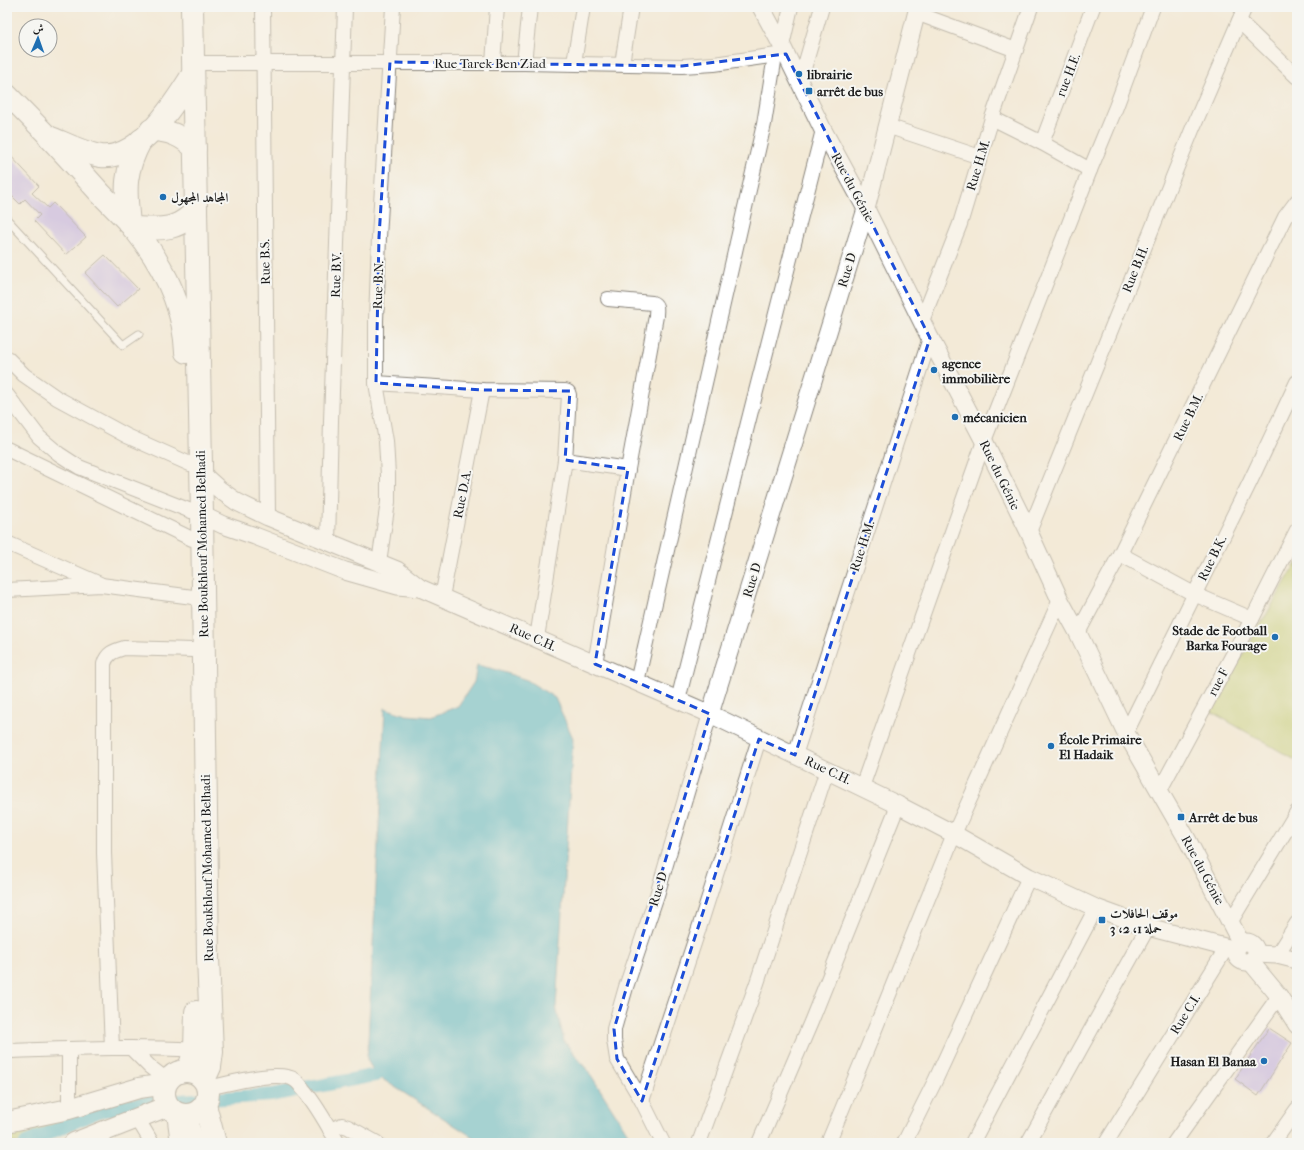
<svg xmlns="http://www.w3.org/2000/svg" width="1304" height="1150" font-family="'IM FELL French Canon',Amiri,serif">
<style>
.green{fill:#becc6e;stroke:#6d7445}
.water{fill:#4cb6ca;stroke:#346973}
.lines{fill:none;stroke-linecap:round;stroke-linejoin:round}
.canal{stroke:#4cb6ca;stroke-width:14}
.building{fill:#b5a4ea}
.service-casing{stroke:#88837a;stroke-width:9}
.minor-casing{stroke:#88837a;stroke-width:16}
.tertiary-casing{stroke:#88837a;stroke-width:19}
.secondary-casing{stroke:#88837a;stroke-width:22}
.primary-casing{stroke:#88837a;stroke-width:24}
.service{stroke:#fff;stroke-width:7}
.minor{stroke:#fff;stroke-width:14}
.tertiary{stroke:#fff;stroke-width:17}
.secondary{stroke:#fff;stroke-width:20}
.primary{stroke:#fff;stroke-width:22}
.marked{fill:none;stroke:#1d4ed8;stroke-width:3;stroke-dasharray:8 5;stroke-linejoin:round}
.poi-dot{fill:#1f6fb2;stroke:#f6f6f2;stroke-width:1.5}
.labels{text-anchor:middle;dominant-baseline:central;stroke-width:4;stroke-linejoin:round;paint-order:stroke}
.street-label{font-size:13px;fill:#1c1c1c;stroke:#f6f6f2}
.poi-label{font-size:13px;font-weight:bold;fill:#1c1c1c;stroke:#f6f6f2;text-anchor:start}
</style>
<rect width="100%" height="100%" fill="#f6f6f2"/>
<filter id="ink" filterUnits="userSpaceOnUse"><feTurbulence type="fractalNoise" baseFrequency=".025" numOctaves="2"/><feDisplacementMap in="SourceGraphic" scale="8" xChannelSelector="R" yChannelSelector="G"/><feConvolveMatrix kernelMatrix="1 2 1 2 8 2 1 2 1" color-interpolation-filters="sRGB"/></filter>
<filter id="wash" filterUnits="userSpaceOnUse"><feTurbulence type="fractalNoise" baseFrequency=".012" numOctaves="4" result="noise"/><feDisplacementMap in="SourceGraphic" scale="16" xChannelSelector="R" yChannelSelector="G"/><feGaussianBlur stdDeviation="0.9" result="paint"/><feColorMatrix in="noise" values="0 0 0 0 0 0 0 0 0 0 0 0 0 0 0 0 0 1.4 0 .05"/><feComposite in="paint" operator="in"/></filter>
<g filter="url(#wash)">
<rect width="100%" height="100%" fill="#f3ead7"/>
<!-- green -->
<g class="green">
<path d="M1297,562V761L1210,711Z"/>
<path d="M153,1096L150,1106L101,1117L39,1143H7V1126L100,1102Z"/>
</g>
<!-- water -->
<path class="water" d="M477,665L494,669L527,680L555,698L573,738L556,1007L564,1041L589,1072L634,1143H482L376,1075L367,1060L385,708L406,715L431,717L458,706L474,682Z"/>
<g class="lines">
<!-- canal -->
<path class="canal" d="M26,1143L99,1111L148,1103L272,1095L376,1075"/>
</g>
<g id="blocks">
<!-- building -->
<g class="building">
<path d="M7,152L39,186L32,193L48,208L53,203L86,237L66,255L34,221L40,215L25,199L20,204L7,191Z"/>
<path d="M105,255L138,289L117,307L85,273Z"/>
<path d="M1269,1028L1292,1043L1258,1096L1235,1079Z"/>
</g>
</g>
</g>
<g filter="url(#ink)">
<use href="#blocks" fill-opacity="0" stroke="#88837a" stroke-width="1"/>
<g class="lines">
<defs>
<path id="service" d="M7,219L123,345L139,334"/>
<g id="minor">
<path d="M263,7L268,517"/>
<path d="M916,13L1016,50"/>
<path d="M1239,21L1297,77"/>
<path d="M782,46L791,7"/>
<path d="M193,63H524L682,66L714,64L784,54"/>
<path d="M493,63L497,7"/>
<path d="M524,63L530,7"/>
<path d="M574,63L583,7"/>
<path d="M622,64L631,7"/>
<path d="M800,82L822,7"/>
<path d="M992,118L1042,143L1090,170"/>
<path d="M887,126L980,157"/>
<path d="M1042,143L1093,7"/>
<path d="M922,321L960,224L992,118L1031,7"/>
<path d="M7,358L24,375L57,398L127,436L190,464"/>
<path d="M376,383L482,390L565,391L568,392L569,395L565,460L537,638"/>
<path d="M7,395L39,437L59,454L79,467L191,511"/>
<path d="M7,449L192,539"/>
<path d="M565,460L628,469"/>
<path d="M1029,532L1192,130L1245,7"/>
<path d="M7,543L100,584"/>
<path d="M328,543L331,421L345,7"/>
<path d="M1120,554L1194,594L1252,619"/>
<path d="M379,562L388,502V475L386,441L376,383V321L379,237L393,7"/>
<path d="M7,590L101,585L193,597"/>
<path d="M442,597L482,390"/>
<path d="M1078,633L1120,554L1285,217L1297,201"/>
<path d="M595,664L628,469L656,316C656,310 658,305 652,303L608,299"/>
<path d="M637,682L764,124L775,56"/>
<path d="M678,700L752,407L823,130"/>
<path d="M1126,733L1250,482L1297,382"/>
<path d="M795,755L930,338"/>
<path d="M862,787L984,441L1090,170L1116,107L1153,7"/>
<path d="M1160,790L1252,619L1297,530"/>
<path d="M1231,921L1297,812"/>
<path d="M1277,955L1297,923"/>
<path d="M112,1048L104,853V664C107,653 114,651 124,648L193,650"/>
<path d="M131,1048L150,1067L168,1081"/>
<path d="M7,1051C70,1049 132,1046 195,1050"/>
<path d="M208,1088C228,1084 278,1069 295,1080C298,1082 301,1086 303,1089C317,1105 327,1125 338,1143"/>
<path d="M642,1101L701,922L759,739"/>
<path d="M69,1109V1049"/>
<path d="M137,1118L152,1143"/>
<path d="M330,1130L342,1125L348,1127L377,1143"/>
<path d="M663,1143L642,1101L617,1059L614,1040V1029L626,987L657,895L710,714"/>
<path d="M699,1143L757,983L827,770"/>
<path d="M759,1143L811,1022L898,805"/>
<path d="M828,1143L867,1049L954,834L1060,600"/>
<path d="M904,1143L935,1081L1029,877"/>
<path d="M972,1143L1096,908"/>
<path d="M1028,1143L1148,927"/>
<path d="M1106,1143L1227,947"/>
<path d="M1174,1143L1279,996"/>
<path d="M1273,1143L1297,1109"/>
</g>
<g id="tertiary">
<path d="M761,7L782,46L823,130L866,209L930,338L984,441L1029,532L1060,600L1078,633L1126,733L1187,839L1241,943"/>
<path d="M201,473L220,490L237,502L268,517L397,570L420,588L710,714L898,805L954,834L1029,877L1096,908L1148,927L1236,950"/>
<path d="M202,515L223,525L255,536L345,571L398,586L420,588"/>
<path d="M710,714L866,209L918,7"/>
<circle cx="1246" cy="952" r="10"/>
<path d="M1256,954L1277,955L1297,960"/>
<path d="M1250,961L1279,996L1297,1025"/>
</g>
<g id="secondary">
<path d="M7,94L49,137"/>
<path d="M177,1113L181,1143"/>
<path d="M7,1122L69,1109L139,1088L166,1084"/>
<path d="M74,1143L168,1106"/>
</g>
<g id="primary">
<path d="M192,7L202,515L208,958L212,1052L210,1067L204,1080"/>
<path d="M151,130C169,130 182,136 195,148"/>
<path d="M49,137C67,156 84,175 101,194C112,205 123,216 133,227C162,263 184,305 186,352"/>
<path d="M54,139C68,145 86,154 101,156C140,160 175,103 193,74"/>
<path d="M129,223C125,189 124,171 141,140"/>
<path d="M133,228C159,229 179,232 196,209"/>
<circle cx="186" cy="1093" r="22"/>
<path d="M188,1071L195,1050L196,1012"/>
<path d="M205,1105L215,1143"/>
<path d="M183,1115L194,1143"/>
</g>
</defs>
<!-- service casing -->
<use href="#service" class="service-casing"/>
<!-- minor casing -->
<use href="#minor" class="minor-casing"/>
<!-- tertiary casing -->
<use href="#tertiary" class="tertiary-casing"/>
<!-- secondary casing -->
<use href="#secondary" class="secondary-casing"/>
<!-- primary casing -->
<use href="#primary" class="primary-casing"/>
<!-- service -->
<use href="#service" class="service"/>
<!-- minor -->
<use href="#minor" class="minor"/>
<!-- tertiary -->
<use href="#tertiary" class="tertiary"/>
<!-- secondary -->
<use href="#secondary" class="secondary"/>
<!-- primary -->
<use href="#primary" class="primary"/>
</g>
</g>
<!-- marked area -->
<path d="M0 0H1304V1150H0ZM786,54L930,338L795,755L759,739L642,1101L617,1059L614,1029L710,714L595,664L628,469L565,460L570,391L482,390L376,383L379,237L390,62L682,66Z" fill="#f3ead7" fill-opacity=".55" fill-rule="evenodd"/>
<path class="marked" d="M786,54L930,338L795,755L759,739L642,1101L617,1059L614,1029L710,714L595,664L628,469L565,460L570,391L482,390L376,383L379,237L390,62L682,66Z"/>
<!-- markers -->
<g class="poi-dot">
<circle cx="799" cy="74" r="4"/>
<rect x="805" y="87" width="8" height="8" rx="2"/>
<circle cx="163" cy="197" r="4"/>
<circle cx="934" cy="370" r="4"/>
<circle cx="955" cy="417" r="4"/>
<circle cx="1275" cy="637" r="4"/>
<circle cx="1051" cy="746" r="4"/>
<rect x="1177" y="813" width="8" height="8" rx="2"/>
<rect x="1098" y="916" width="8" height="8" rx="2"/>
<circle cx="1264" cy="1061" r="4"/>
</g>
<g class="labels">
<!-- street labels -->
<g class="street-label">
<text x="490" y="63">Rue Tarek Ben Ziad</text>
<text transform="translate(1068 75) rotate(-69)">rue H.E.</text>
<text transform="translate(978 165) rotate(-73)">Rue H.M.</text>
<text transform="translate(853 187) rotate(62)">Rue du Génie</text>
<text transform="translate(265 262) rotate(-91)">Rue B.S.</text>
<text transform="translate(1135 269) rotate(-68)">Rue B.H.</text>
<text transform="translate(847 270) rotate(-73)">Rue D</text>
<text transform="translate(336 275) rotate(-88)">Rue B.V.</text>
<text transform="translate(378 285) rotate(-88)">Rue B.N.</text>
<text transform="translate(1188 417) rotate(-64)">Rue B.M.</text>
<text transform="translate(1000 475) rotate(64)">Rue du Génie</text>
<text transform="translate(462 494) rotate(-79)">Rue D.A.</text>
<text transform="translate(202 544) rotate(-91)">Rue Boukhlouf Mohamed Belhadi</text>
<text transform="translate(862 546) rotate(-72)">Rue H.M.</text>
<text transform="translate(1212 558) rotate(-64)">Rue B.K.</text>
<text transform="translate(752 580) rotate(-73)">Rue D</text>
<text transform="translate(533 637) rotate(24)">Rue C.H.</text>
<text transform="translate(1218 682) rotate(-62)">rue F</text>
<text transform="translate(828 770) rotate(25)">Rue C.H.</text>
<text transform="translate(207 868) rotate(-91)">Rue Boukhlouf Mohamed Belhadi</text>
<text transform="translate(1203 870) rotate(62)">Rue du Génie</text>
<text transform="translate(658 889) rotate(-73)">Rue D</text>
<text transform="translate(1185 1014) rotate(-58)">Rue C.I.</text>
</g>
<!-- poi labels -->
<g class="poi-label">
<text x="807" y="74">librairie</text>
<text x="817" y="91">arrêt de bus</text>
<text x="171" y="197">المجاهد المجهول</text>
<text x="942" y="363">agence<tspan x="942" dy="15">immobilière</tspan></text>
<text x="963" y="417">mécanicien</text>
<text x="1267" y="630" text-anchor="end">Stade de Football<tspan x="1267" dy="15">Barka Fourage</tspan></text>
<text x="1059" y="739">École Primaire<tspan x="1059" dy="15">El Hadaik</tspan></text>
<text x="1189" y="817">Arrêt de bus</text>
<text x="1110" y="913">موقف الحافلات<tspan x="1110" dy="15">حملة 1، 2، 3</tspan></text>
<text x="1256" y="1061" text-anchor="end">Hasan El Banaa</text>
</g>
</g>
<!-- margin -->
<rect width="1304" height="1150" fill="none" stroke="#f6f6f2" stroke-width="24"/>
<!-- north arrow -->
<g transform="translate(38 38) rotate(2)"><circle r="19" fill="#f6f6f2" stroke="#9f9f9c"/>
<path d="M0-3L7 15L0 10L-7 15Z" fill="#1f6fb2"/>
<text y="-6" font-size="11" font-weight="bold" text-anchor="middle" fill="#1c1c1c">ش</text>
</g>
</svg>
